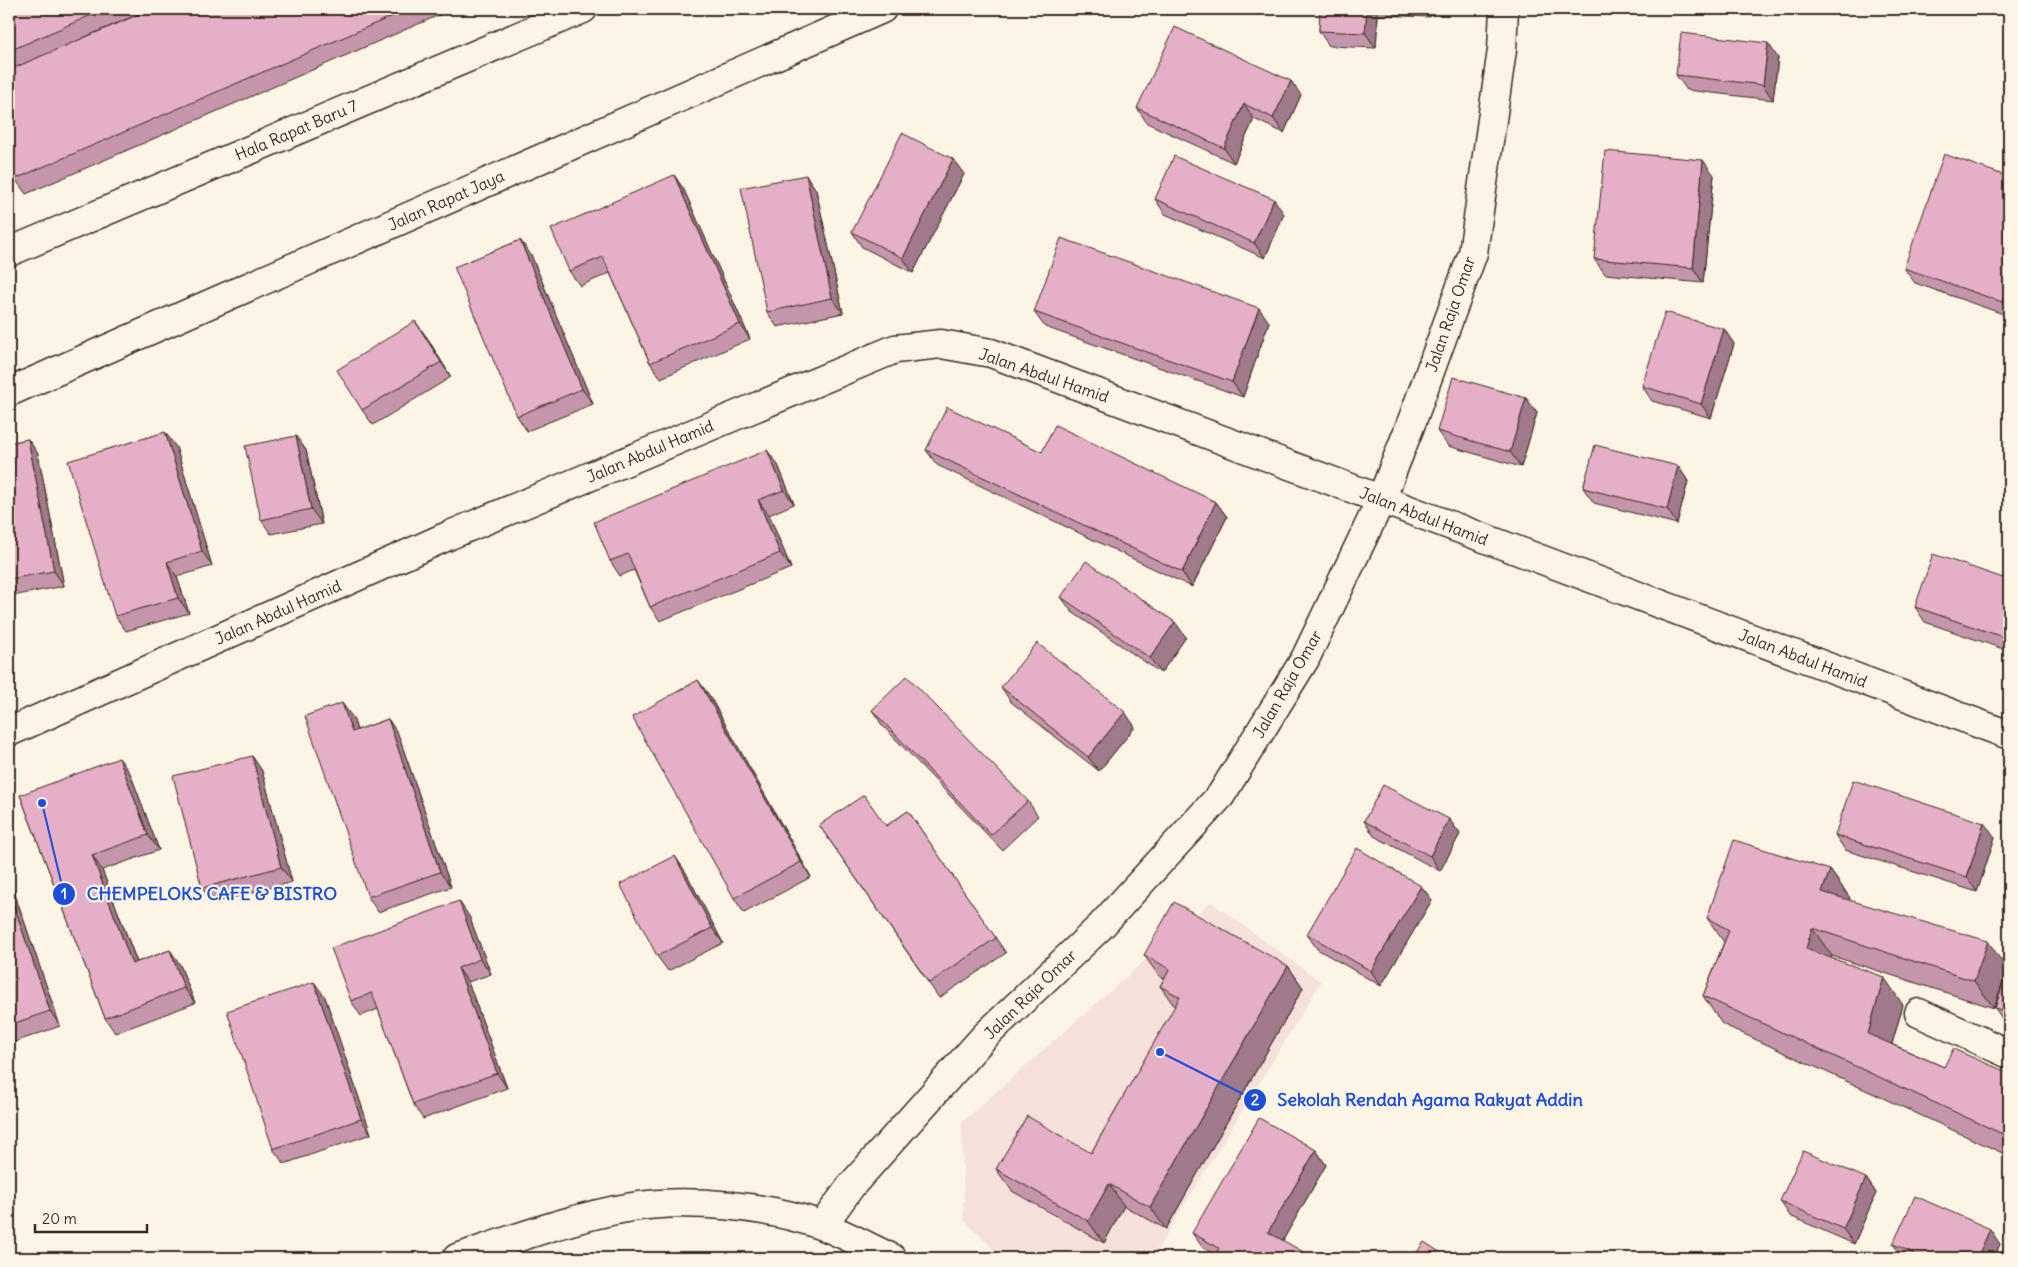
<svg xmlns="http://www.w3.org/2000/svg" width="2018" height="1267" font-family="Delius,sans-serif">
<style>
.built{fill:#f5e0dc}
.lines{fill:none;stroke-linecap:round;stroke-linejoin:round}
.street-casing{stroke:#3b2a1e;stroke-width:31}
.secondary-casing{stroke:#3b2a1e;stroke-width:31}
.street{stroke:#fcf5e5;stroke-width:28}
.secondary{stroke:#fcf5e5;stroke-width:28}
.wall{fill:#c596ab;stroke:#3b2a1e}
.shaded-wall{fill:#a07a8b;stroke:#3b2a1e}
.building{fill:#e5afc7;stroke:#3b2a1e}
.labels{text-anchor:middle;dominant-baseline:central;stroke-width:4.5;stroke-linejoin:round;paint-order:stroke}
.street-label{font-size:16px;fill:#3b2a1e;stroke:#fcf5e5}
.leader{fill:none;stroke:#1d4ed8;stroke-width:2}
.callout-dot{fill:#1d4ed8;stroke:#fcf5e5;stroke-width:2}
.mark-label{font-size:15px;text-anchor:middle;font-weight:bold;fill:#fff}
.callout-label{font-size:18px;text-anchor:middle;font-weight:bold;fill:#1d4ed8;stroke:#fcf5e5;stroke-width:4.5;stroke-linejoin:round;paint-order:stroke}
</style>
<rect width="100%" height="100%" fill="#fcf5e5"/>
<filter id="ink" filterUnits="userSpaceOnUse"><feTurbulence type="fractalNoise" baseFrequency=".02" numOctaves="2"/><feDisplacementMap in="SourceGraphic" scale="10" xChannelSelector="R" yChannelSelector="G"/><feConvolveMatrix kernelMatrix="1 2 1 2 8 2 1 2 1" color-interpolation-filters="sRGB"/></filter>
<g filter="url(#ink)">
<!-- built -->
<path class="built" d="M1211,902L1321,982L1152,1258H1002L964,1220L962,1122Z"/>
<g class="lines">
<defs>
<g id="street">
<path d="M9,252L583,9"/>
<path d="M9,732L450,535L895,349L941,344L991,353L2009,735"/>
<path d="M1919,1013L2009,1054"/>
<path d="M822,1226L851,1186L984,1037L1100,927L1221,795L1305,659L1381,500L1412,421L1473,253L1502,50L1504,9"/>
</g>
<g id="secondary">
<path d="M9,392L882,9"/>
<path d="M457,1258C513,1239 573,1217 632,1207C687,1198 772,1206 823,1226C847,1235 870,1248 892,1258"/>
</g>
</defs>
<!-- street casing -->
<use href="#street" class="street-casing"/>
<!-- secondary casing -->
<use href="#secondary" class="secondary-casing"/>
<!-- street -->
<use href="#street" class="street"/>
<!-- secondary -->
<use href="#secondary" class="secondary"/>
</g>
<!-- wall -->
<g class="wall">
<path d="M9,9H150L81,39L151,9H453L26,194L15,179L9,165Z"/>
<path d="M1280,9H1431L1430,17L1378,15L1376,48L1329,46L1319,31L1320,11Z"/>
<path d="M1778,58L1773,100L1687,90L1676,75Z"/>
<path d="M1301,95L1284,133L1254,119L1234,163L1147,123L1137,108Z"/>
<path d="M964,174L913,273L862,247L852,232Z"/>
<path d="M674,175L684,190L750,339L661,378L650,363L610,273L580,286L569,271Z"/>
<path d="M806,175L816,190L843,313L777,327L767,312Z"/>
<path d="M1714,175L1703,283L1605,274L1594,259Z"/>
<path d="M2009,177V316L1915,283L1904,268Z"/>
<path d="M1155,199L1284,214L1265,258L1165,214Z"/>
<path d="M520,240L531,255L593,404L527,431L517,416Z"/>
<path d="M1034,312L1269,322L1243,397L1045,327Z"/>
<path d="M1724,329L1734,344L1711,418L1652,401L1642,386Z"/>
<path d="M426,336L451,377L373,425L362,410Z"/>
<path d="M1526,398L1537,413L1521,467L1448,446L1437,431Z"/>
<path d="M28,439L38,454L64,586L17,595L9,583V443Z"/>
<path d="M176,447L212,566L177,577L189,613L126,631L115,616Z"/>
<path d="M306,450L322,524L271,534L261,520Z"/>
<path d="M926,450L1216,502L1227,517L1192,587L937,465Z"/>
<path d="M778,465L794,504L769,515L791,568L660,621L650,607L634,570L620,576L610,561Z"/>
<path d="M1678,466L1688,481L1677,524L1594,503L1583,488Z"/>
<path d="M2009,580V651L1925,622L1915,607Z"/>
<path d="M1061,597L1186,637L1161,673L1072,612Z"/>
<path d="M1001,687L1135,727L1099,771L1011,702Z"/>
<path d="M709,695L811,877L744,913L734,898Z"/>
<path d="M872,710L1028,801L1038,816L1002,850L882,725Z"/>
<path d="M353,718L357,730L388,719L398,734L451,887L378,912L368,897Z"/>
<path d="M252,756L262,771L292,882L213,903L202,888Z"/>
<path d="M130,773L159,850L102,870L137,962L170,950L180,965L195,1003L115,1033L105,1018L20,795Z"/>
<path d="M908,811L1006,953L939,998L819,825L886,826Z"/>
<path d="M1449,819L1460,834L1440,871L1374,836L1364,821Z"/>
<path d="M1835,835L1995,837L1977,892L1845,850Z"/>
<path d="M1830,870L1850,898L1849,900L2007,969L1994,1008L1832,956L1831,958L1903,1005L1892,1044L1944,1067L2009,1073V1156L1722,1024L1703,996L1724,942L1707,918Z"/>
<path d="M685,871L723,943L668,971L657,956Z"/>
<path d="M9,877L60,1026L9,1044Z"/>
<path d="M1421,886L1432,900L1381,986L1317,949L1307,934Z"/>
<path d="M469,916L491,974L468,982L507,1088L423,1119L413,1104L378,1009L361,1016L351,1001Z"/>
<path d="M1144,955L1288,966L1303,988L1166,1229L1124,1206L1104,1243L1012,1191L996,1169L1091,1153L1175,1007L1160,986L1164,979L1159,976Z"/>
<path d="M2009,965V1024L2005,1023L1995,1008Z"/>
<path d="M325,997L371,1134L284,1164L273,1149Z"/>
<path d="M1316,1150L1326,1165L1283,1240L1216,1255L1203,1248L1192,1233Z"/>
<path d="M1866,1178L1876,1193L1854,1244L1790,1216L1780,1201Z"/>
<path d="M1893,1244H2000L1994,1258H1903Z"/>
</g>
<!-- shaded-wall -->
<g class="shaded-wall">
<path d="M1367,9H1374L1378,15L1376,48L1365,33Z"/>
<path d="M1424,9H1431L1430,17Z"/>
<path d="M1768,43L1778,58L1773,100L1763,85Z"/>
<path d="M1291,81L1301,95L1284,133L1273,118Z"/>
<path d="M1244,104L1254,119L1234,163L1224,148Z"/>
<path d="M953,159L964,174L913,273L903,258Z"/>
<path d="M1703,160L1714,175L1703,283L1693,268Z"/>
<path d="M674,175L684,190L750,339L740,324Z"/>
<path d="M806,175L816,190L843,313L832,298Z"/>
<path d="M1274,199L1284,214L1265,258L1254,243Z"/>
<path d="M520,240L531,255L593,404L582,389Z"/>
<path d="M2009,281V313L2002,302Z"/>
<path d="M1259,308L1269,322L1243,397L1232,382Z"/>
<path d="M415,321L426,336L451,377L441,362Z"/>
<path d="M1724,329L1734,344L1711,418L1701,404Z"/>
<path d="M1526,398L1537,413L1521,467L1510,452Z"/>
<path d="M165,432L176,447L212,566L202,551Z"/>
<path d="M296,436L306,450L322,524L311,509Z"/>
<path d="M28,439L38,454L64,586L54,571Z"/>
<path d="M767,450L778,465L794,504L784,490Z"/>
<path d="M1678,466L1688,481L1677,524L1667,509Z"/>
<path d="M758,500L769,515L791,568L780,553Z"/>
<path d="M1216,502L1227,517L1192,587L1182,572Z"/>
<path d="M167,562L177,577L189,613L178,598Z"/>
<path d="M1175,622L1186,637L1161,673L1150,658Z"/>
<path d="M698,680L709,695L811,877L801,862Z"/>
<path d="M342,703L353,718L363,747L352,732Z"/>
<path d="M1125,712L1135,727L1099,771L1088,757Z"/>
<path d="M388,719L398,734L451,887L440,872Z"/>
<path d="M252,756L262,771L292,882L281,867Z"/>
<path d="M119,758L130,773L159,850L148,835Z"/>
<path d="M1449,819L1460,834L1440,871L1430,856Z"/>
<path d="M1984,823L1995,837L1977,892L1967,877Z"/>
<path d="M92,855L102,870L143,979L132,964Z"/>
<path d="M675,856L685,871L723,943L712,928Z"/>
<path d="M1830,870L1850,898L1841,919L1822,892Z"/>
<path d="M9,877L60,1026L50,1011L9,892Z"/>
<path d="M1421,886L1432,900L1381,986L1371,971Z"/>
<path d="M459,901L469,916L491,974L480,959Z"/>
<path d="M1812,928L1832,956L1825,977L1806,949Z"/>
<path d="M1988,941L2007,969L1994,1008L1974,981Z"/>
<path d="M170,950L180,965L195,1003L184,988Z"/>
<path d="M1288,966L1303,988L1166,1229L1150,1207Z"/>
<path d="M458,968L468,982L507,1088L497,1073Z"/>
<path d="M1884,977L1903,1005L1887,1061L1868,1034Z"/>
<path d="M314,982L325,997L371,1134L361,1119Z"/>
<path d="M1316,1150L1326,1165L1279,1247L1268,1232Z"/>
<path d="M1866,1178L1876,1193L1854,1244L1843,1229Z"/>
<path d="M1109,1184L1124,1206L1104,1243L1088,1221Z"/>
<path d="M1990,1229L2000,1244L1994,1258H1977Z"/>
</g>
<!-- building -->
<g class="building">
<path d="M9,9H105L9,51Z"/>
<path d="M151,9H409L15,179L9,165V70Z"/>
<path d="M1320,9H1367L1365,33L1319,31Z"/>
<path d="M1175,27L1291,81L1273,118L1244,104L1224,148L1137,108Z"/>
<path d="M1681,33L1768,43L1763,85L1676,75Z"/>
<path d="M902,133L953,159L903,258L852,232Z"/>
<path d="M1605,151L1703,160L1693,268L1594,259Z"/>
<path d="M1944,154L2009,177V281L2002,302L1904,268Z"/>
<path d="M1174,156L1274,199L1254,243L1155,199Z"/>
<path d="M674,175L740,324L650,363L603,257L569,271L551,229Z"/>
<path d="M806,175L832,298L767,312L741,188Z"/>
<path d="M1061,238L1259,308L1232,382L1034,312Z"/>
<path d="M520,240L582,389L517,416L454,267Z"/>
<path d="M1665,312L1724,329L1701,404L1642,386Z"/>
<path d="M415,321L441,362L362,410L337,370Z"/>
<path d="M1453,377L1526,398L1510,452L1437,431Z"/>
<path d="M947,407L1042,452L1055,425L1216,502L1182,572L926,450Z"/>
<path d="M165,432L202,551L167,562L178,598L115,616L68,461Z"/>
<path d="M296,436L311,509L261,520L245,446Z"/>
<path d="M28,439L54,571L9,579V443Z"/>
<path d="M1595,445L1678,466L1667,509L1583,488Z"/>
<path d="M767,450L784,490L758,500L780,553L650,607L628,554L610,561L594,522Z"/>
<path d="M1933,554L2009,580V639L1915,607Z"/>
<path d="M1086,561L1175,622L1150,658L1061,597Z"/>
<path d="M1037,643L1125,712L1088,757L1001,687Z"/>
<path d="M907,676L1028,801L991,835L872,710Z"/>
<path d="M698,680L801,862L734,898L632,717Z"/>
<path d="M342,703L352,732L388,719L440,872L368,897L305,716Z"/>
<path d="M252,756L281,867L202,888L173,776Z"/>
<path d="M119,758L148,835L92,855L132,964L170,950L184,988L105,1018L20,795Z"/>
<path d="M1853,780L1984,823L1967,877L1835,835Z"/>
<path d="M1383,785L1449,819L1430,856L1364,821Z"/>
<path d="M864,795L886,826L908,811L996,938L929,983L819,825Z"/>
<path d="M1734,840L1830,870L1822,892L1988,941L1974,981L1812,928L1806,949L1884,977L1868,1034L1944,1067L1953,1049L2009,1073V1137L1703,996L1729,930L1707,918Z"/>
<path d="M1357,848L1421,886L1371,971L1307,934Z"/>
<path d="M675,856L712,928L657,956L620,884Z"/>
<path d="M9,892L50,1011L9,1025Z"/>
<path d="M459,901L480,959L458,968L497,1073L413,1104L372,993L351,1001L331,948Z"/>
<path d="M1174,902L1288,966L1150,1207L1109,1184L1088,1221L996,1169L1027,1116L1091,1153L1180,997L1160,986L1170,969L1144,955Z"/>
<path d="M2009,965V1013L1995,1008Z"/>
<path d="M314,982L361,1119L273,1149L227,1011Z"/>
<path d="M1259,1118L1316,1150L1268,1232L1314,1258H1214L1219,1248L1192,1233Z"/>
<path d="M1803,1151L1866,1178L1843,1229L1780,1201Z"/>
<path d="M1915,1196L1990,1229L1977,1258H1925L1893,1244Z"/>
<path d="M1424,1242L1449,1258H1413Z"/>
</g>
</g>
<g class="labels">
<!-- street labels -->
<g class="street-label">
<text transform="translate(296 130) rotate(-23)">Hala Rapat Baru 7</text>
<text transform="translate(446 200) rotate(-24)">Jalan Rapat Jaya</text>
<text transform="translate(1450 314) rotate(-71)">Jalan Raja Omar</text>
<text transform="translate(1044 375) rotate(19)">Jalan Abdul Hamid</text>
<text transform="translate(650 451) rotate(-23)">Jalan Abdul Hamid</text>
<text transform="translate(1424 516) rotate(21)">Jalan Abdul Hamid</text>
<text transform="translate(278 612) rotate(-24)">Jalan Abdul Hamid</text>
<text transform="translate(1803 658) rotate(21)">Jalan Abdul Hamid</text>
<text transform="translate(1287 684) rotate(-60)">Jalan Raja Omar</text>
<text transform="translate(1030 994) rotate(-44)">Jalan Raja Omar</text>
</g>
</g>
<!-- callouts -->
<path class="leader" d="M42 803L64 894M1160 1052L1255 1100"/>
<g class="callout-dot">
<circle cx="42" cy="803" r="5"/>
<circle cx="1160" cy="1052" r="5"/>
<circle cx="64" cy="894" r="12"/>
<circle cx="1255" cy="1100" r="12"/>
</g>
<g class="mark-label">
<text x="64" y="899">1</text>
<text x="1255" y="1105">2</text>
</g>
<g class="callout-label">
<text x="212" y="900">CHEMPELOKS CAFE &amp; BISTRO</text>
<text x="1430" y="1106">Sekolah Rendah Agama Rakyat Addin</text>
</g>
<!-- margin -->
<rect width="2018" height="1267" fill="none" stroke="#fcf5e5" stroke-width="30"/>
<rect x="15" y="15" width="1988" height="1237" fill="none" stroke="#3b2a1e" stroke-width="2" filter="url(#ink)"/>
<!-- scale -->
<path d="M35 1224v8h112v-8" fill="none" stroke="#3b2a1e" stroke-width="2.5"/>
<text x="42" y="1224" font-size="15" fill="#3b2a1e" stroke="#fcf5e5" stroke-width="4" paint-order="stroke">20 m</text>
</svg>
